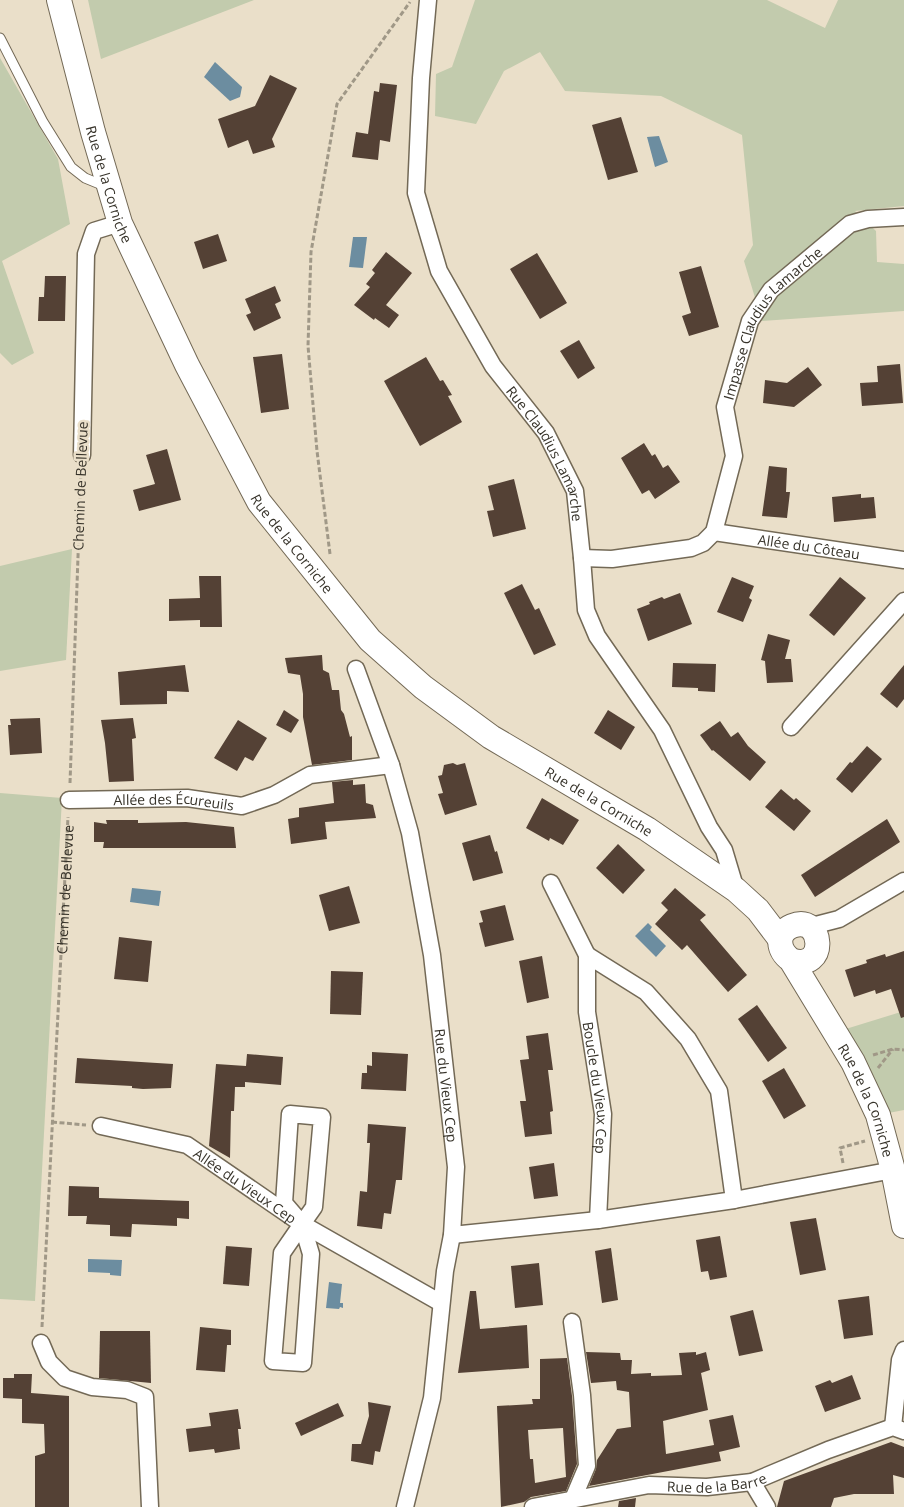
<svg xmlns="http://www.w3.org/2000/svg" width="904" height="1507" font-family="'Open Sans',sans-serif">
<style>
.green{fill:#c2cbad}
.water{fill:#6c8da0}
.building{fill:#544135;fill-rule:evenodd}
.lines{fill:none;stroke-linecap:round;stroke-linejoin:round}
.lane-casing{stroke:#736956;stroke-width:11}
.street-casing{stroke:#736956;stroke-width:19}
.secondary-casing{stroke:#736956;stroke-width:26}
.path{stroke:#a09887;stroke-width:3;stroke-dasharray:5 2.5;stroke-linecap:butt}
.lane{stroke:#fff;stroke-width:9}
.street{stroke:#fff;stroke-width:16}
.secondary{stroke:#fff;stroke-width:24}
.labels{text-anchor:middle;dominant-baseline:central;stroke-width:5;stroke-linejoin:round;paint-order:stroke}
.street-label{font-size:14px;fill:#37332a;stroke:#eadfc9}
</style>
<rect width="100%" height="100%" fill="#eadfc9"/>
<!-- green -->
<g class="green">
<path d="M88,0H254L101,59Z"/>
<path d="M475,0H767L825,28L838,0H904V206L855,211L876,231L877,262L904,264V311L762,321L744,261L753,245L742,135L661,96L565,91L540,52L504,71L476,124L435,116L436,74L452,67Z"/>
<path d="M0,58L58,159L70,224L2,261L34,353L12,365L0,353Z"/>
<path d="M72,549L66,660L0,671V566Z"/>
<path d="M0,793L62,798L35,1301L0,1299Z"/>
<path d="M904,1011V1110L878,1115L836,1032Z"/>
</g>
<!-- water -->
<g class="water">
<path d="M215,62L242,87L240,97L230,101L204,77Z"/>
<path d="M659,136L668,162L655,167L647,137Z"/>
<path d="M353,237H367L363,268L349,267Z"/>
<path d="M132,888L161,891L159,906L130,902Z"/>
<path d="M648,923L652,927L650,930L666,946L656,957L635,936Z"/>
<path d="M88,1259L122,1260L121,1276L110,1275V1273L88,1272Z"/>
<path d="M329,1282L342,1284L340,1303H343V1308L340,1307L339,1309L326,1308Z"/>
</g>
<!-- building -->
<g class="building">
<path d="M270,75L297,88L272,139L275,147L253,154L248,140L228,148L218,119L255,106Z"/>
<path d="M380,83L397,85L390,142L380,140L378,160L352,157L356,132L368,134L374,91L379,92Z"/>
<path d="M621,117L638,172L608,180L592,125Z"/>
<path d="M218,234L227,261L203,269L194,242Z"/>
<path d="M386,252L412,273L386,305L399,315L389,328L375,318L374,320L354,305L370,287L366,284L375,273L372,270Z"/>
<path d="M537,253L567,303L540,319L510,269Z"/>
<path d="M701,266L719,327L689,336L682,316L691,313L679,272Z"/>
<path d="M45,276H66L65,321H38L39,297H44Z"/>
<path d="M275,286L281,301L275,304L281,318L254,331L246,315L251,313L245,299Z"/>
<path d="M579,340L595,368L578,379L560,351Z"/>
<path d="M282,354L289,409L261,413L253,357Z"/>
<path d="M426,357L440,381L443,380L452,395L448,396L462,422L420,446L384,381Z"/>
<path d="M900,364L903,403L862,406L860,383L878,382L877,366Z"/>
<path d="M808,367L822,385L794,407L763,403L765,380L787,383Z"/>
<path d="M644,443L652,456L655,454L663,468L668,465L680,482L655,499L649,490L642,494L621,458Z"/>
<path d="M167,449L181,500L139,511L133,490L155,484L146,455Z"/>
<path d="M769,466L787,468L786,492H790L787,518L762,516Z"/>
<path d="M514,479L526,529L493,537L487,511L494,510L488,486Z"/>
<path d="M861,494V498L874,497L876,518L834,522L832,497Z"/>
<path d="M199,576H221L222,627H200V620L169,621V599L200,598Z"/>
<path d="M732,577L754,586L749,598L752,600L743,622L717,612Z"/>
<path d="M840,577L866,598L834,636L809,615Z"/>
<path d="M522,584L535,610L539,608L556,645L534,655L504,593Z"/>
<path d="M680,593L692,624L648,641L637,609L650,604L649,602L662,597L664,599Z"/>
<path d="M768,634L790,640L785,659H791L793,682L767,683L765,661L761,660Z"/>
<path d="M322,655L323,670L329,673L332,690H339L341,710L344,714L350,737L352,736V760L312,765L303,717V694L300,675L288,673L285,658Z"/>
<path d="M673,663L716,664L715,692L698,691V688L672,687Z"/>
<path d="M185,665L189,692L167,691V704L120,705L118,672Z"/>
<path d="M904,665V699L897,708L880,694Z"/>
<path d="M284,710L299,720L291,733L276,725Z"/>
<path d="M608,710L635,727L621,750L594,733Z"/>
<path d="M40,718L42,753L10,755L8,725H11L10,719Z"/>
<path d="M133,718L136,738L132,739L134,781L109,782L105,743L101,720Z"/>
<path d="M238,720L267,738L253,761L245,757L237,771L214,758Z"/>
<path d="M720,721L731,737L738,732L748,746L766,762L750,781L713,750L712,751L700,735Z"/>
<path d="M867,746L882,759L852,793L836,779L850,762L852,763Z"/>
<path d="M453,763L457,765L465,763L477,805L445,815L438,794L443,793L438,776L442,775L444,765Z"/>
<path d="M353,780V785L365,784L366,803L373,805L376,818L325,822L327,839L291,844L288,819L299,817V808L334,803L332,782Z"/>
<path d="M781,789L794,800L796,798L811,811L794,831L765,807Z"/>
<path d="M542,798L579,820L563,845L550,838L549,841L526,828Z"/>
<path d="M887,819L900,842L815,897L801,875Z"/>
<path d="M106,820H138V823L186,822L234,827L236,848H103L104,842H94V822L107,824Z"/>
<path d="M490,835L495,852L497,851L503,873L473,881L462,843Z"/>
<path d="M618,844L645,870L623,894L596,868Z"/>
<path d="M349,886L360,923L329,931L319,895Z"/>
<path d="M675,888L706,915L700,920L747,975L728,992L687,945L682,950L655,924L668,910L661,903Z"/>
<path d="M505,905L514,940L485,947L479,923L483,922L480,911Z"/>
<path d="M119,937L152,941L148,982L114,979Z"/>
<path d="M904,951V1017L901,1018L891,989L876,994L875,990L854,997L845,970L867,963L866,960L885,954L886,957Z"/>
<path d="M542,956L549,998L527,1003L519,961Z"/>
<path d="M331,971L363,972L361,1015L330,1014Z"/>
<path d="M757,1005L787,1048L768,1062L738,1019Z"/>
<path d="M548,1033L553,1070H548L553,1111L550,1112L552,1134L525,1137L520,1101H526L520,1060L529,1059L526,1036Z"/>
<path d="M372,1052L408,1054L406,1091L361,1089L362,1073H367V1065L372,1066Z"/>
<path d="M247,1054L283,1057L281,1085L245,1082V1087H235L234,1111H231L230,1158L209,1146L216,1064L246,1066Z"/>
<path d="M77,1058L173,1064L171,1088L143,1089L132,1088V1086L75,1083Z"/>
<path d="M784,1068L806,1106L784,1119L762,1081Z"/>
<path d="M368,1124L406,1127L402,1180H396L391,1214L384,1213L382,1229L357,1226L360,1191L367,1192L370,1143H367Z"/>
<path d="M554,1163L558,1196L534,1199L529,1167Z"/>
<path d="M69,1186L99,1187V1198L189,1201V1219L177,1218V1226L132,1224L131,1237L110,1236V1225L86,1224L87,1216H68Z"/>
<path d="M816,1218L826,1270L800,1275L790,1222Z"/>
<path d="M720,1236L727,1277L710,1280L708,1271L701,1272L696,1240Z"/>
<path d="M226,1246L252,1248L249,1286L223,1284Z"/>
<path d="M611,1248L618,1300L602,1303L595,1251Z"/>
<path d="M539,1263L543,1305L515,1308L511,1266Z"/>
<path d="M470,1291H476L480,1329L527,1325L529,1368L458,1373Z"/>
<path d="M869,1296L873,1335L844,1339L838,1300Z"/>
<path d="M753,1310L763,1351L739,1356L730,1316Z"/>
<path d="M200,1327L231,1330V1345H227L225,1372L196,1370Z"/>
<path d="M100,1331H150L151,1383L99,1378Z"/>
<path d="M586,1352L620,1353L621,1360H632L631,1374L651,1373V1376L682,1375L679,1353L696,1352V1355L706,1352L710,1370L701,1373L708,1410L663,1421L666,1454L714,1445L709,1420L733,1415L740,1447L719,1452L721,1461L589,1486L596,1469L597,1460L617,1429L631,1427L629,1392L617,1390L616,1381L591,1383Z"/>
<path d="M567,1358L572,1396L577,1464L566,1491L531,1497L524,1502L501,1507L497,1406L533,1404L532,1399H540V1359ZM563,1428L566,1477L535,1483L533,1459H530L528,1430Z"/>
<path d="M14,1374H32L31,1393L69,1396V1507H35V1456L45,1453L44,1424L22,1423V1399L3,1398V1378H14Z"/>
<path d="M852,1375L861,1399L825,1412L815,1386L830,1380L832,1383Z"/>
<path d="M368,1402L391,1406L380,1452L375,1451L373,1465L351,1461L352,1444H361L369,1416Z"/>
<path d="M338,1403L344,1416L301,1436L295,1423Z"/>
<path d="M238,1409L241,1429H238L240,1449L215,1453L214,1449L189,1452L186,1429L211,1426L209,1413Z"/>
<path d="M891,1442L904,1447V1478L893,1475L894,1494H854L834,1498L831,1507H777L784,1481Z"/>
<path d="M636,1498L635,1507H618L619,1501Z"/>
</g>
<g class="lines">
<defs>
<path id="lane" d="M0,38L43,122L71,167L85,178L107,187"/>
<g id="street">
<path id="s2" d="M428,0L421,78L416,193L439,271L493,366L546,433L575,491L582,558L586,610L597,636L662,730L709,827L724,850L736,890"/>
<path d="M82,455L86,254L94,231L120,223"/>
<path id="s3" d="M714,532L904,560"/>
<path id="s4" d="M582,558L612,559L691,548L703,543L714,532L734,456L725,407L750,321L771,290L850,224L868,219L904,217"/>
<path id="s5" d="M356,669L391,765L410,833L432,955L456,1167L452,1235L445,1271L432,1398L405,1507"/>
<path d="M791,727L904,601"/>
<path id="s6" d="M69,800L187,798L242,806L274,795L310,775L391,765"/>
<path id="s7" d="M551,883L587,955V1012L603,1114L598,1220"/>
<path d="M808,927L839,919L904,881"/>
<path id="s8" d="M101,1126L187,1145L302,1224L441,1303"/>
<path d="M734,1200L893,1170"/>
<path d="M302,1224L314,1207L322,1117L290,1114L284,1203L302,1224L311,1254L303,1363L273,1361L282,1253L302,1224"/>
<path d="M452,1235L598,1220L734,1200L719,1091L688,1039L646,992L587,955"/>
<path d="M572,1322L582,1395L587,1466L573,1499"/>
<path d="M41,1343L49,1362L65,1378L92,1387L127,1390L145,1397L150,1507"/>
<path d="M893,1427L900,1360L904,1350"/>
<path d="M752,1482L767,1507"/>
<path id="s9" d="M533,1507L649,1485L707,1487L752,1482L828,1450L893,1427L904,1431"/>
</g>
<g id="secondary">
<path id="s10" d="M59,0L93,132L120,223L187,365L259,502L370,640L423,687L491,737L647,829L736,890L758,910L780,939"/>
<path id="s11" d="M791,960C828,973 824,913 792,926C775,933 778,951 791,960L853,1062L878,1115L893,1170L904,1226"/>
</g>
</defs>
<!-- lane casing -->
<use href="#lane" class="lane-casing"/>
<!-- street casing -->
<use href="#street" class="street-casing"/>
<!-- secondary casing -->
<use href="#secondary" class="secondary-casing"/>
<!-- path -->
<g class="path">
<path d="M330,554L317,451L308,346L311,252L337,104L410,2"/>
<path d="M70,783L81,472"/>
<path d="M873,1055L893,1049L904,1050"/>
<path d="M878,1068L893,1049"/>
<path d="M52,1122L86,1125"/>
<path d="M843,1163L840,1148L865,1141"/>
<path id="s1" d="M42,1327L68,817"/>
</g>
<!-- lane -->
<use href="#lane" class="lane"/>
<!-- street -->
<use href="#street" class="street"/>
<!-- secondary -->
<use href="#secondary" class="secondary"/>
</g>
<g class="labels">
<!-- street labels -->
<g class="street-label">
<text stroke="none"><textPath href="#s10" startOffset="191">Rue de la Corniche</textPath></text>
<text stroke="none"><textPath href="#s4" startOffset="366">Impasse Claudius Lamarche</textPath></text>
<text stroke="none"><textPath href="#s2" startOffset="488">Rue Claudius Lamarche</textPath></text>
<text transform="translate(80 486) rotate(-88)">Chemin de Bellevue</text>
<text stroke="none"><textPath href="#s10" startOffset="596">Rue de la Corniche</textPath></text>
<text stroke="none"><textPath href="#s3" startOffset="96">Allée du Côteau</textPath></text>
<text stroke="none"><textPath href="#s6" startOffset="105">Allée des Écureuils</textPath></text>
<text stroke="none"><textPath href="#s10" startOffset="1001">Rue de la Corniche</textPath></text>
<text stroke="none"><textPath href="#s1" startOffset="438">Chemin de Bellevue</textPath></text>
<text stroke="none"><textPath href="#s5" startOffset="428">Rue du Vieux Cep</textPath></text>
<text stroke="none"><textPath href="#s7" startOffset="214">Boucle du Vieux Cep</textPath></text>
<text stroke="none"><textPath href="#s11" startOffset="278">Rue de la Corniche</textPath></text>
<text stroke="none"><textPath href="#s8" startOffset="159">Allée du Vieux Cep</textPath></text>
<text stroke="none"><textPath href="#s9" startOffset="186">Rue de la Barre</textPath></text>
</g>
</g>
</svg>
